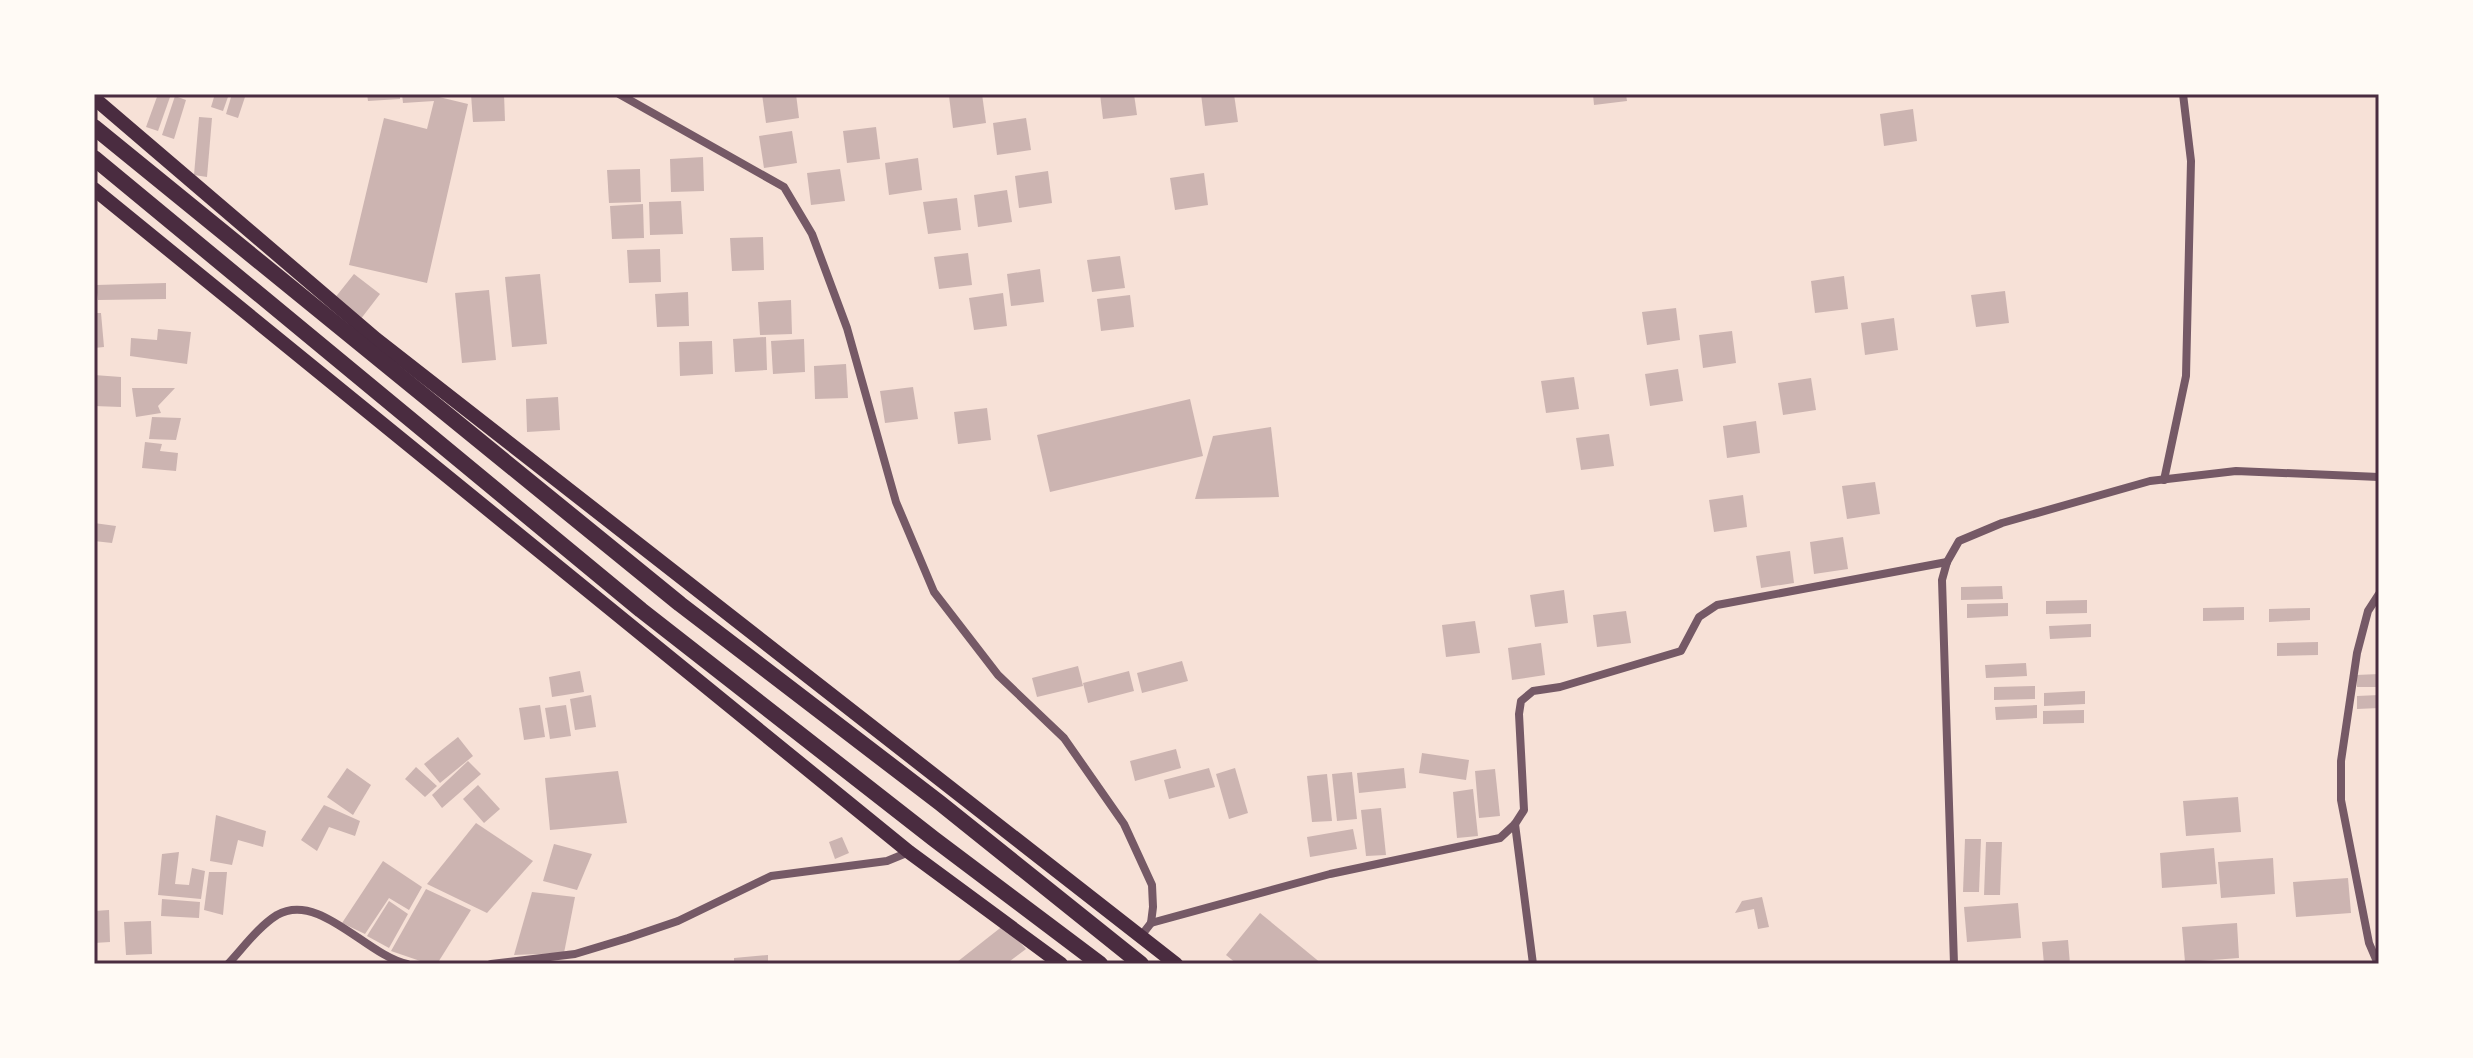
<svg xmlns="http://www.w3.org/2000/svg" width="2473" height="1058" font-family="'Golos Text',sans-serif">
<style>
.building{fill:#ccb4b1}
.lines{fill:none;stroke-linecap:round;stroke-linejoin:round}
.minor{stroke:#755966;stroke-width:8}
.secondary{stroke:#4a2c40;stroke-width:14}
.trunk{stroke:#4a2c40;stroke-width:16}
.neatline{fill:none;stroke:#4a2c40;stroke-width:3}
</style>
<rect width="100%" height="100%" fill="#f7e1d7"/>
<!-- building -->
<g class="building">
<path d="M158,94L170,97L158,131L146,127Z"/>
<path d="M215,94H229L223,111L211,107Z"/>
<path d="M232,94H246L238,118L226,114Z"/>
<path d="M367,94H400V99L368,101Z"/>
<path d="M402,94H435V96L468,104L427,283L349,265L384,118L427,129L434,101L403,103Z"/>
<path d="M471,94H504L505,121L473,122Z"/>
<path d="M762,94H796L799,118L766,123Z"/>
<path d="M960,94H982L986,123L953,128L949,96Z"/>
<path d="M1100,94H1134L1137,115L1103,119Z"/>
<path d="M1201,94H1234L1238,122L1205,126Z"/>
<path d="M1593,94H1626L1627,101L1594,105Z"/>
<path d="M175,96L186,100L174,139L162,135Z"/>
<path d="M1913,109L1917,141L1884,146L1880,114Z"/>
<path d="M199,117L212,118L207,177L194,175Z"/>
<path d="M1026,118L1031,150L997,155L993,123Z"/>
<path d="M876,127L880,159L847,163L843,131Z"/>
<path d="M792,131L797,163L764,168L759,136Z"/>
<path d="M703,157L704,191L671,192L670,159Z"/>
<path d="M918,158L922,190L889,195L885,163Z"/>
<path d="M640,169L641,202L609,203L607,170Z"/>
<path d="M840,169L845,201L811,205L807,173Z"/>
<path d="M1048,171L1052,203L1019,208L1015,176Z"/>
<path d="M1204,173L1208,205L1175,210L1170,178Z"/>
<path d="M1007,190L1012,222L978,227L974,195Z"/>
<path d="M957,198L961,230L928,234L923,202Z"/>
<path d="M681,201L683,234L650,235L649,202Z"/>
<path d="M643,204L644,238L612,239L610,206Z"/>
<path d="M763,237L764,270L732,271L730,238Z"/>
<path d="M660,249L661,282L629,283L627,250Z"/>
<path d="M968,253L972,285L939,289L934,257Z"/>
<path d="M1120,256L1125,288L1092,292L1087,260Z"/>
<path d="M1040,269L1044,302L1011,306L1007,274Z"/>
<path d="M354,274L380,294L360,320L334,299Z"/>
<path d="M540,274L547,344L512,347L505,277Z"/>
<path d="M1844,276L1848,309L1815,313L1811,281Z"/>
<path d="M166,283V299L98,300L96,285Z"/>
<path d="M489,290L496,360L462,363L455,293Z"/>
<path d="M2005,291L2009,323L1976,327L1971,295Z"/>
<path d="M688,292L689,326L657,327L655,294Z"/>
<path d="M1003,293L1007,326L974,330L969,298Z"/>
<path d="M1130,295L1134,327L1101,331L1097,299Z"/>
<path d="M791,300L792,334L760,335L758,302Z"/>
<path d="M1676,308L1680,340L1647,345L1642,312Z"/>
<path d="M94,313H101L104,347L94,348Z"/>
<path d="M1894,318L1898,350L1865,355L1861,323Z"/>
<path d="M158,329L191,332L187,364L130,356L131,338L157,340Z"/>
<path d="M1732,331L1736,363L1703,368L1699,335Z"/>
<path d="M766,337L767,370L735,372L733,339Z"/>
<path d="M804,339L805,372L773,374L771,341Z"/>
<path d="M712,341L713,374L680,376L679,342Z"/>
<path d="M846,364L848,398L815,399L814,366Z"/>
<path d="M1678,369L1683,401L1650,406L1645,374Z"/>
<path d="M94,375L121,377V407L94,406Z"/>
<path d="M1574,377L1579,409L1546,413L1541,381Z"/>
<path d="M1811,378L1816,410L1783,415L1778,383Z"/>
<path d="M913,387L918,419L885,423L880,391Z"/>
<path d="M132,388H175L158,406L161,413L136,417Z"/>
<path d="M558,397L560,430L527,432L526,399Z"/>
<path d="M1190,399L1203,456L1050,492L1037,435Z"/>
<path d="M987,408L991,440L958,444L954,412Z"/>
<path d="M152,417L181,418L176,440L149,439Z"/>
<path d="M1756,421L1760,453L1727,458L1723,426Z"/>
<path d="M1271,427L1279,497L1195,499L1213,436Z"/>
<path d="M1609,434L1614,466L1581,470L1576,438Z"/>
<path d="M145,442L162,444L160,451L178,453L176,471L142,468Z"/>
<path d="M1875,482L1880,514L1847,519L1842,486Z"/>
<path d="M1743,495L1747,527L1714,532L1709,500Z"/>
<path d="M94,523L116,526L112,543L94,541Z"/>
<path d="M1843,537L1848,569L1814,574L1810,542Z"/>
<path d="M1790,551L1794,583L1761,588L1756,556Z"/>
<path d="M2002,586L2003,599L1961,600V587Z"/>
<path d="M1564,590L1568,623L1535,627L1530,595Z"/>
<path d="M2087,600V613L2046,614V601Z"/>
<path d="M2008,603V616L1967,618V604Z"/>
<path d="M2244,607V620L2203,621V608Z"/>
<path d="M2310,608V620L2269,622V609Z"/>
<path d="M1626,611L1631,643L1597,647L1593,615Z"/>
<path d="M1475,621L1480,653L1446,657L1442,625Z"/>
<path d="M2091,624V637L2050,639L2049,626Z"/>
<path d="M2318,642V655L2277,656V643Z"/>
<path d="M1541,643L1545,675L1512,680L1508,648Z"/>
<path d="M1182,661L1188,681L1142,693L1137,673Z"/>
<path d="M2026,663L2027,676L1986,678L1985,665Z"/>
<path d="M1078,666L1083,686L1037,697L1032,678Z"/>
<path d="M580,671L584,692L552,697L549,677Z"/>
<path d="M1129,671L1134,691L1088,703L1083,683Z"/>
<path d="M2379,674V687H2357L2356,675Z"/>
<path d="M2035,686V699L1994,700V687Z"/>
<path d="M2085,691V704L2044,706V693Z"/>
<path d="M591,695L596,727L575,730L570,699Z"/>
<path d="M2379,695V708L2357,709V696Z"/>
<path d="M540,705L545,737L524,740L519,708Z"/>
<path d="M566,705L571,736L550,739L545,708Z"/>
<path d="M2037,705V718L1996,720L1995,707Z"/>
<path d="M2084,710V723L2043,724V711Z"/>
<path d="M458,737L473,756L440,783L424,764Z"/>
<path d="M1176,749L1181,768L1135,781L1130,761Z"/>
<path d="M1422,753L1469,760L1466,780L1419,773Z"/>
<path d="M468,761L481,774L442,808L432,795Z"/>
<path d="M416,767L437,786L425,797L405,779Z"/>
<path d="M347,768L371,785L353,815L327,797Z"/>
<path d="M1209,768L1215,787L1169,799L1164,780Z"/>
<path d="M1235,768L1248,813L1229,819L1216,774Z"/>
<path d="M1404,768L1406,788L1359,793L1357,773Z"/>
<path d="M1495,769L1500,816L1479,818L1475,771Z"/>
<path d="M618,771L627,823L550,830L545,778Z"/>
<path d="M1352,772L1357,819L1337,821L1332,774Z"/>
<path d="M1327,774L1332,821L1312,822L1307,776Z"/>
<path d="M478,785L500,809L484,823L463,799Z"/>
<path d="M1473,789L1478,836L1457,838L1453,792Z"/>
<path d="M2238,797L2241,832L2186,836L2183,801Z"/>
<path d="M324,805L360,821L355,836L329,827L317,851L301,840Z"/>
<path d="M1381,808L1386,855L1366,856L1361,810Z"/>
<path d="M216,815L266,831L263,847L238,840L232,865L210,861Z"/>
<path d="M476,823L533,861L487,913L427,884Z"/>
<path d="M1353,829L1357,849L1310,857L1307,837Z"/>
<path d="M842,837L849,853L835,859L829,842Z"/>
<path d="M1965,839H1981L1979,892H1963Z"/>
<path d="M1986,842H2002L2000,895H1984Z"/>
<path d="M554,844L592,854L577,890L543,881Z"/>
<path d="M2214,848L2217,884L2162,888L2160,853Z"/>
<path d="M179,852L175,884L189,885L192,868L205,871L201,899L158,895L162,854Z"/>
<path d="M2273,858L2275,894L2221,898L2218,862Z"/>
<path d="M383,861L422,887L409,910L389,898L365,934L342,923Z"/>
<path d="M209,872H227L223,915L204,910Z"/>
<path d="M2348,878L2351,913L2296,917L2293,882Z"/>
<path d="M426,889L471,910L437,964H429L391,951Z"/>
<path d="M532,892L575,897L564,953L514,955Z"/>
<path d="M1762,897L1769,927L1758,929L1754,909L1735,913L1742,901Z"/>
<path d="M162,899L200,902L199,918L161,916Z"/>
<path d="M389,901L408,914L389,948L367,936Z"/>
<path d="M2018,903L2021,938L1967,942L1964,907Z"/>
<path d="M109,910L110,942L94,943V911Z"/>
<path d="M1260,913L1322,964H1237L1226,955Z"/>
<path d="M151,921L152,954L126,955L124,922Z"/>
<path d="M2237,923L2239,958L2185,962L2182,927Z"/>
<path d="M1004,925L1026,949L1006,964H959L957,962Z"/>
<path d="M2068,940L2070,964H2044L2042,942Z"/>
<path d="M768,955V964H734V958Z"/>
</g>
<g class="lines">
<!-- minor -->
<g class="minor">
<path d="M619,94L784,187L812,234L847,328L896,502L934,592L998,675L1064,738L1124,824L1152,885L1153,907L1151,923L1141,936"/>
<path d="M2164,480L2186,376L2191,161L2183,94"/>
<path d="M1515,824L1533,964"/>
<path d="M1151,923L1330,874L1500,838L1515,824L1524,810L1519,714L1521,701L1533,691L1560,687L1681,651L1699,617L1717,605L1947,562"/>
<path d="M228,964C243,948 258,927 277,915C319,891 366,955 407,964"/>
<path d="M491,964L575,954L628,938L678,921L771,876L887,861L909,852"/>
<path d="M1954,964L1942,580L1947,562L1959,541L2002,523L2150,481L2236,471L2379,477"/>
<path d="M2378,964L2369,943L2341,800V761L2357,653L2368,611L2379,594"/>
</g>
<!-- secondary -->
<g class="secondary">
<path d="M94,98L376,339L1176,964"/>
<path d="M94,189L909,852L1061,964"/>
</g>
<!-- trunk -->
<g class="trunk">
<path d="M94,127L680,604L940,803L1141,964"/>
<path d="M94,158L641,610L934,839L1100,964"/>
</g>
</g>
<!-- border -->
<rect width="2473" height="1058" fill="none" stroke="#fffaf5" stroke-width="192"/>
<rect x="96" y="96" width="2281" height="866" class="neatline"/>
</svg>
